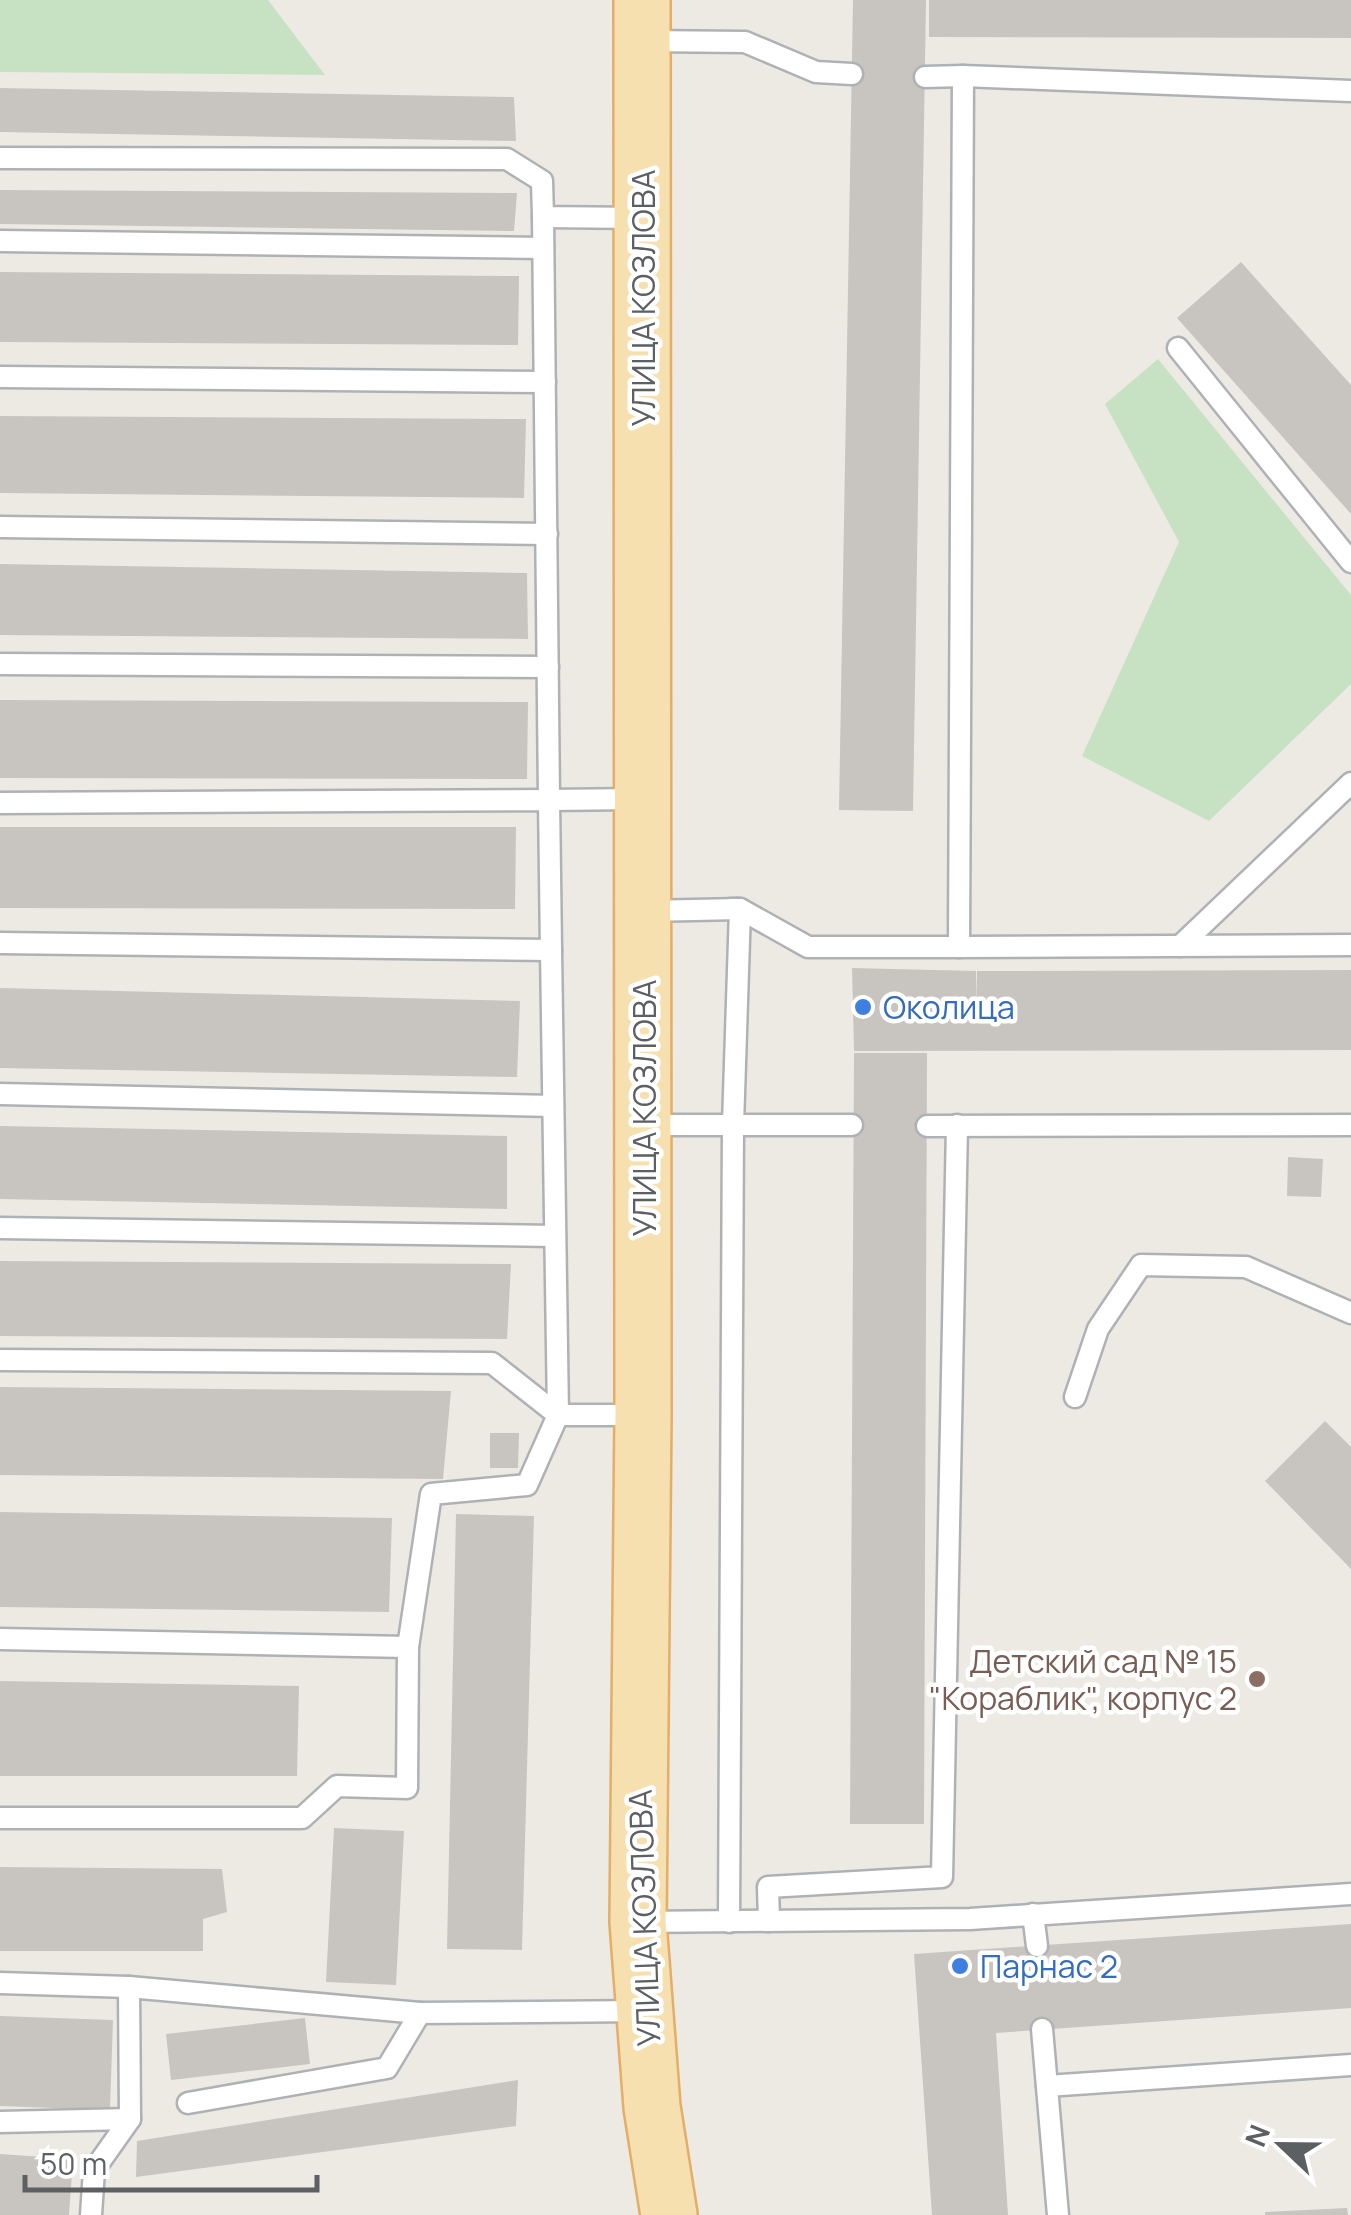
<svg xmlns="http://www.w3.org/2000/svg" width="1351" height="2215" font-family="Manrope,sans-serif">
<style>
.green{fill:#c7e2c3}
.building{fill:#c8c5c0}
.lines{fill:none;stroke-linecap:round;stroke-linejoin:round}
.service-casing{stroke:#afb2b5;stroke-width:25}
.primary-casing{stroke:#e3ae67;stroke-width:60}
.service{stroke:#fff;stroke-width:20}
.primary{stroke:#f7e0af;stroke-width:55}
.shop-dot{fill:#3f7fe0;stroke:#fff;stroke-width:4}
.education-dot{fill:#8d6e63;stroke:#fff;stroke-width:4}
.labels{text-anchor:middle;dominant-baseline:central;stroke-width:9;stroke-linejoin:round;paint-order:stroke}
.street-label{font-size:32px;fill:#5c6063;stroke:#fff}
.shop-label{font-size:32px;fill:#366cbe;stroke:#fff;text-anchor:start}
.education-label{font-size:32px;fill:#785e54;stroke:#fff;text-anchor:end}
</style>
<rect width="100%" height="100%" fill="#edeae4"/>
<!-- green -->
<g class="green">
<path d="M0,0H268L325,75L0,72Z"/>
<path d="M1158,359L1351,595V684L1209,821L1082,756L1179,542L1105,404Z"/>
</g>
<!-- building -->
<g class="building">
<path d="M853,0H926L913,811L839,810Z"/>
<path d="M929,0H1351V38L929,37Z"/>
<path d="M0,88L514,97L516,141L0,132Z"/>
<path d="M0,190L517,193L514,231L0,224Z"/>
<path d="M1241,262L1351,385V514L1177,318Z"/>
<path d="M0,272L519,276L518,345L0,342Z"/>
<path d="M0,416L526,419L524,498L0,493Z"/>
<path d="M0,564L527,573L528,639L0,635Z"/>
<path d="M0,700L528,702L527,779L0,778Z"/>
<path d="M0,827H516L515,909L0,908Z"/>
<path d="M852,968L976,971L977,1007V971L1351,970V1050L854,1051Z"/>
<path d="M0,988L520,1001L517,1077L0,1068Z"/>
<path d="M854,1053H927L924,1824H850Z"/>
<path d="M0,1126L507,1136V1209L0,1199Z"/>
<path d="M1288,1157L1323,1159L1321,1197L1287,1196Z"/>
<path d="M0,1261L511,1264L507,1339L0,1336Z"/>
<path d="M0,1387L451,1391L443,1479L0,1475Z"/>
<path d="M1325,1421L1351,1447V1569L1265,1481Z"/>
<path d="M490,1433H519L518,1468H490Z"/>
<path d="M0,1512L392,1518L389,1612L0,1607Z"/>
<path d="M456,1514L534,1516L522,1950L447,1949Z"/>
<path d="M0,1681L299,1686L297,1776H0Z"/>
<path d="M334,1828L404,1831L396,1985L326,1982Z"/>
<path d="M0,1867L222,1869L227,1912L203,1919V1951H0Z"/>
<path d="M1351,1924V2008L996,2033L1008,2215H932L914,1954Z"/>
<path d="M0,2016L113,2020L110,2110L0,2106Z"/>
<path d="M305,2018L310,2064L171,2080L166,2034Z"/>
<path d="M518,2080L516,2126L136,2177L137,2141Z"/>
<path d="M0,2154L73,2159L69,2215H0Z"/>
<path d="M1347,2208L1348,2215H1265V2212Z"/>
</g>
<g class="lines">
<defs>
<g id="service">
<path d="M644,41L745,42L816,72L852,74"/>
<path d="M925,77L963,76L1351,91"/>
<path d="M0,158L507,159L542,181L543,217L642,218"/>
<path d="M543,217L549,800L639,799"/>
<path d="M0,241L543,248"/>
<path d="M1178,348L1351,562"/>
<path d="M0,377L545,382"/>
<path d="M0,527L547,534"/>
<path d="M0,664L548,667"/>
<path d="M0,803L549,800L551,950L0,943"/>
<path d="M646,911L740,909L808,947H959L963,76"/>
<path d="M1180,946L1351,783"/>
<path d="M959,947L1351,945"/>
<path d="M551,950L558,1415"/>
<path d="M0,1094L553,1106"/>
<path d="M644,1125H733L740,909H731"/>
<path d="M927,1126L1351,1125"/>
<path d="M0,1228L555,1236"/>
<path d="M0,1360L492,1363L558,1415"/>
<path d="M1075,1397L1098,1329L1141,1265L1246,1267L1351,1313"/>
<path d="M0,1639L408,1647L431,1494L527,1485L558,1415H641"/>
<path d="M0,1818H302L337,1786L407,1788L408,1647"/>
<path d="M1033,1914L1037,1946"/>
<path d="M769,1921L768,1887L942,1877L957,1125"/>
<path d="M639,1922L970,1919L1351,1894"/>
<path d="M729,1922L733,1125H852"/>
<path d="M0,1983L129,1987"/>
<path d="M1042,2029L1058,2215"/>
<path d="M1047,2086L1351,2065"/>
<path d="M188,2103L387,2068L420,2013"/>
<path d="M0,2122L130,2119"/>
<path d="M91,2215L94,2170L130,2119L129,1987L420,2013L643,2011"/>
</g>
<path id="primary" d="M642,0L643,1415L638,1922L652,2107L669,2215"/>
</defs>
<!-- service casing -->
<use href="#service" class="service-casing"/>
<!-- primary casing -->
<use href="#primary" class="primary-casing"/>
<!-- service -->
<use href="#service" class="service"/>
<!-- primary -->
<use href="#primary" class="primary"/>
</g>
<!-- markers -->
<g class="shop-dot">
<circle cx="863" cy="1007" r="10"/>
<circle cx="960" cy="1966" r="10"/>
</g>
<circle class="education-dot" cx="1257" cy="1679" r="10"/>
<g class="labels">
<!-- street labels -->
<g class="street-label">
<text transform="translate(643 298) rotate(-90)">УЛИЦА КОЗЛОВА</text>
<text transform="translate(644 1108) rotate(-90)">УЛИЦА КОЗЛОВА</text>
<text transform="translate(644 1918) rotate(-92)">УЛИЦА КОЗЛОВА</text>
</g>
<!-- shop labels -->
<g class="shop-label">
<text x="883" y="1007">Околица</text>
<text x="980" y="1966">Парнас 2</text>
</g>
<!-- education labels -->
<g class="education-label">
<text x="1237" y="1661">Детский сад № 15<tspan x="1237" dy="37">"Кораблик", корпус 2</tspan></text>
</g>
</g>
<!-- north arrow -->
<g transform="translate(1281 2145) rotate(292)" stroke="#ffffff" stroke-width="8" paint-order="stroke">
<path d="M0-8L18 38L0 25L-18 38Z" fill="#5c6063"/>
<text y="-15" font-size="28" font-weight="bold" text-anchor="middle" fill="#5c6063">N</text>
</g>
<!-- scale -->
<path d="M25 2175v15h292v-15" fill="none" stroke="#5c6063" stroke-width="5"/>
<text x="40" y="2175" font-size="30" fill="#5c6063" stroke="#ffffff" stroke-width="8" paint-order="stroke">50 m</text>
</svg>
